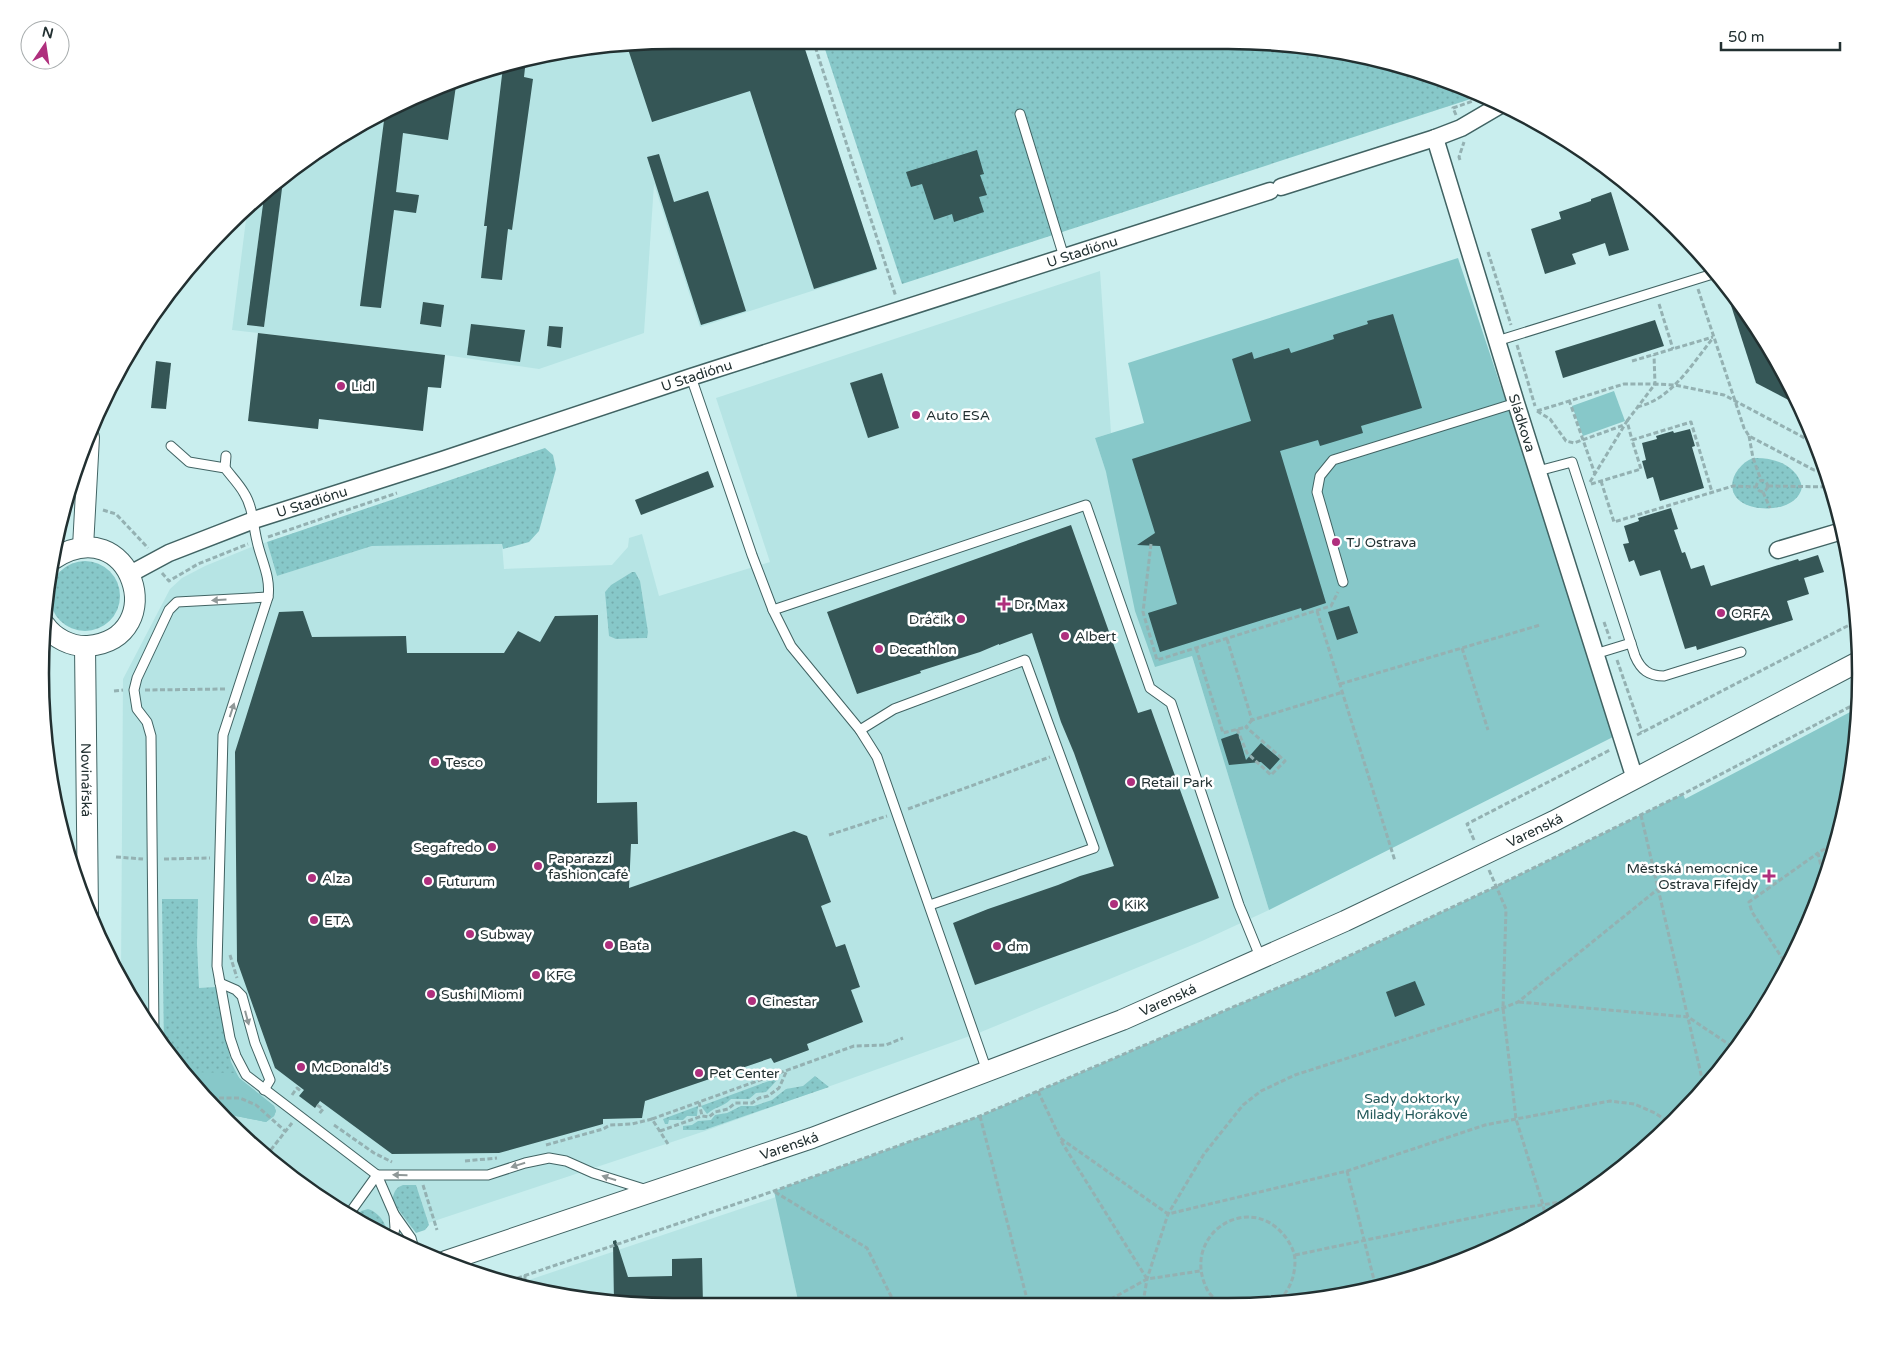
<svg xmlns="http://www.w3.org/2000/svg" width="1901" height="1347" font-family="'Varela Round',sans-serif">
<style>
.built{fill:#b6e4e4;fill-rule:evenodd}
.grass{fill:url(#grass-dots)}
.park{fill:#87c8c9}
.building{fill:#355656}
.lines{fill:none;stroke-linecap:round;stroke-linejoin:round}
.service-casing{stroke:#416363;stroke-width:11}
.minor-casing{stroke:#416363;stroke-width:19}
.tertiary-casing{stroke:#416363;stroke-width:22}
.path{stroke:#94b1b2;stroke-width:3;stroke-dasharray:5 2.5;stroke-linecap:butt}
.service{stroke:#fff;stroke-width:9}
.minor{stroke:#fff;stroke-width:16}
.tertiary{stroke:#fff;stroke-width:20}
.oneway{fill:#909898}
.poi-dot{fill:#af2f7d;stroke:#fff;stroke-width:2}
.labels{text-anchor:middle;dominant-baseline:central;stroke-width:5;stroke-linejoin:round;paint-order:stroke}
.street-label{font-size:14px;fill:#223031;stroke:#fff}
.poi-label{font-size:14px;fill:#223031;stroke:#fff;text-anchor:start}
.park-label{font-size:14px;fill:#235859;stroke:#fff}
.rim{fill:none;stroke:#223031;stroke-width:2.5}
</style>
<defs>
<pattern id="grass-dots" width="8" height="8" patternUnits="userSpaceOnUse" patternTransform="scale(1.25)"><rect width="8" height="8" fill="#87c8c9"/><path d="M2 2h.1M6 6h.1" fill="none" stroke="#74acad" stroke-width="1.8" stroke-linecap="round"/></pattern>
</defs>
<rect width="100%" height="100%" fill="#c9eeee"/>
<!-- built -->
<g class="built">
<path d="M673,40H802L877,270L700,327L654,184L644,333L539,369L445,355L232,330L247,212L322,147L431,88L509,62Z"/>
<path d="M1100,271L1111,433L1095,438L1106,472L1192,656L1269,910L1202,941L981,1032L705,1131L386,1237L288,1176L197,1091L147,1025L121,977L123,679L170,589L182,578L205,566L249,548L267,542L277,576L372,546L502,544L504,569L612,565L628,547L629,538L642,534L659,596L770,562L716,398ZM632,572L648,632L646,638L616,639L605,592L611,585Z"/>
<path d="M776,1197L799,1305L632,1306L511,1286Z"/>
</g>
<!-- grass -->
<g class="grass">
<path d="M822,40H1228L1351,52L1470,88L1483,95L902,284Z"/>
<path d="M545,448L553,455L556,469L539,531L529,542L503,549L502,544L372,546L277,576L267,542Z"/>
<path d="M1753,458C1774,457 1797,465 1802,487C1798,510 1760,513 1743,503C1722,490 1735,465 1753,458Z"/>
<circle cx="85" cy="596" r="35"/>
<path d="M632,572H635L640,581L648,632L647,638L616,639L609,636L605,592L611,585Z"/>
<path d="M162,899H198L197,944L199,988L216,987L231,1062L239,1078L274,1106L276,1111L274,1116L266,1122L221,1113L197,1091L164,1048Z"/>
<path d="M815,1076L829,1087L704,1130H683V1126L692,1125L698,1121L711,1120L715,1115L727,1113L741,1106H754L772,1100L786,1089L803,1086Z"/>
<path d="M780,1077L766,1092L756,1093L749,1099H731C722,1108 716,1106 707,1114L701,1106Z"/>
<path d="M698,1106L697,1116H687L683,1120H669L668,1124H665L663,1119Z"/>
<path d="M403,1185H416L429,1225L425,1230L416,1233L392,1201C394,1192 395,1188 403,1185Z"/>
<path d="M368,1209C380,1213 388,1225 387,1238L356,1218L361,1211Z"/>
</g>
<!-- park -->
<g class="park">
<path d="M1458,258L1512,420L1613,737L1269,910L1192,656L1155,667L1135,611L1106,472L1095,438L1144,423L1128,363Z"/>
<path d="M1614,391L1625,421L1583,436L1572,406Z"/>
<path d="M1854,710L1858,723L1839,838L1796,954L1730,1059L1645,1150L1579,1200L1470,1259L1310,1302L799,1305L774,1191L980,1116L1317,971L1497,886L1683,794L1685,799Z"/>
<path d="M182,1072L236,1073L239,1078L274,1106L276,1111L274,1116L266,1122L221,1113L197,1091Z"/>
</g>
<!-- building -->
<g class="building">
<path d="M674,40H802L877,269L814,289L750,91L652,122L627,46Z"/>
<path d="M526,59L524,77L533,79L512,230L508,229L502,280L481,278L487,226H484L502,75L505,63Z"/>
<path d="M457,79L448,140L403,133L396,192L419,195L416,213L394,210L381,308L360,306L385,113L431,88Z"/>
<path d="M977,150L984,174L980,175L987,195L979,197L984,212L954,222L952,214L934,220L922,184L911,187L906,172Z"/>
<path d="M659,154L674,202L708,191L746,311L701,325L647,157Z"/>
<path d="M283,181L264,327L247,325L264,197Z"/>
<path d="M1611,192L1629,250L1609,256L1605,243L1572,254L1576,264L1545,274L1531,229L1561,219L1559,212L1591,201V199Z"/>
<path d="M1729,291L1776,357L1798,405L1756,383L1727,293Z"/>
<path d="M423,302L444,305L441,327L420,324Z"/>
<path d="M1393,314L1422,408L1361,426L1363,433L1320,446L1318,440L1280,451L1326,603L1302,611L1301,608L1160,652L1148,613L1177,604L1160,546L1137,545L1155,533L1132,459L1251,421L1232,359L1252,352L1254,359L1289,348L1291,353L1334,339L1333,335L1368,324L1367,321Z"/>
<path d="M1655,320L1664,346L1563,378L1555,351Z"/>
<path d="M471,324L525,330L520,362L467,355Z"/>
<path d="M549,326L563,327L561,348L547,346Z"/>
<path d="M258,333L445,355L441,388L428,387L423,431L319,419L318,429L248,421Z"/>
<path d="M156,361L171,363L166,409L151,408Z"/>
<path d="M882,373L899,428L868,438L850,383Z"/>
<path d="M1690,429L1695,446L1692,447L1704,488L1660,501L1653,477L1647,479L1642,461L1646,460L1642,443L1657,439L1656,436L1673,431L1674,433Z"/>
<path d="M708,471L714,487L641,515L635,500Z"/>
<path d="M1671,508L1678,529L1674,530L1682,553L1685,552L1691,569L1704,565L1711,586L1798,559L1799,561L1818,555L1824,572L1804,578L1809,594L1787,601L1793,620L1697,650L1696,646L1685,649L1660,570L1640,576L1634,560L1629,562L1623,544L1629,543L1624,526L1639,521L1638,518Z"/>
<path d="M1071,525L1138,713L1151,709L1219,898L975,985L953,923L988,909L1058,885L1080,876L1114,866L1074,753L1061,722L1032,633L999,645V644L980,652L942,664L920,671L921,673L857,694L827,612Z"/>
<path d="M1349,606L1358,633L1337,640L1328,612Z"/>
<path d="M303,611L312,637L406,636L407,653H504L518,631L540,642L555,616L598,615L597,803L637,802L638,844H631L629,888L794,831L807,836L831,902L821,906L836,947L845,944L860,987L851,990L863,1022L807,1044L809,1050L774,1063L771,1058L645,1101L642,1118L603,1119V1124L499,1153L392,1154L320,1101L315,1108L299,1096L304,1090L275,1068L237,961L235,752L279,612Z"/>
<path d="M1238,733L1246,760L1261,743L1280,759L1270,770L1261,762L1229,765L1221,739Z"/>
<path d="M1415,981L1425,1005L1395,1017L1386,992Z"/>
<path d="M616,1240L628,1277L672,1276V1259L702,1258L703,1305L632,1306L614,1303L613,1241Z"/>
</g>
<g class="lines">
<defs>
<g id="service">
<path d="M1020,114L1064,257"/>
<path d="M1497,341L1716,273"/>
<path d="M691,377L752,555L773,610L791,646L860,730L877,757L987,1071"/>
<path d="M171,446L189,462L225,468C231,476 239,484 244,493C253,507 253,525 257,541C261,560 271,577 268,597L223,735L217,966L230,1038L236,1056L246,1075L377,1175L394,1214L411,1238L414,1249"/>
<path d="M225,468L226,456"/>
<path d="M1538,471L1572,462L1635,656C1641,670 1649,676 1664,676L1741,652"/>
<path d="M1343,582L1317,492L1320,476L1333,460L1516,403"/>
<path d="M773,610L1086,505L1150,688L1171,703L1239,905L1261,959"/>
<path d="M1595,654L1631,643"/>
<path d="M860,730L894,709L1025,660L1094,848L930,905"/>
<path d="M220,983L236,990L242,996L255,1043L270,1080L264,1090"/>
<path d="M154,1034L151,736L147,722L137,709L134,690L137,678L169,610L177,602L268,597"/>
<path d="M377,1175H488L525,1163L549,1158L566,1161L593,1173L647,1190"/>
<path d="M349,1214L377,1175"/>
<path d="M392,1241L395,1228L394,1214"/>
</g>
<g id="minor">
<path id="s1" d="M1435,138L1516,403L1635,779"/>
<path d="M1281,187L1435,138L1461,128L1502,104"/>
<path d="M1778,550L1842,531"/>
<path id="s2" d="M130,574L169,553L254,520L442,460L691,377L1270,191"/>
</g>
<g id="tertiary">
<path d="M83,547L89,437"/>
<path d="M45,625C54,638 71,647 88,646C173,638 131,507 52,560"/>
<path id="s3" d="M85,646L88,913"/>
<path id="s4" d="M446,1261L812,1138L1122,1020L1345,921L1554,821L1858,662"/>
</g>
</defs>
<!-- service casing -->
<use href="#service" class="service-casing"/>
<!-- minor casing -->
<use href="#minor" class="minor-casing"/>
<!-- tertiary casing -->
<use href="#tertiary" class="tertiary-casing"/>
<!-- path -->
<g class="path">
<path d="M813,40L896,297"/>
<path d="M1456,115L1453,108L1473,101"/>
<path d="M1460,160L1459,157L1464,142"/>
<path d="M1488,252L1511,325"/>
<path d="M1698,289L1744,428L1749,436L1814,470H1823"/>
<path d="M1659,304L1673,349"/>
<path d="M1517,345L1535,406"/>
<path d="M1632,361L1713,337"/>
<path d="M1569,400L1595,474"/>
<path d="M1637,407C1672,399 1692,364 1713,338"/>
<path d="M1537,411L1624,384H1655L1654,355"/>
<path d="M1537,411L1550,419L1566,441L1574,443L1624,425"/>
<path d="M1627,421L1655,384L1675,385L1724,395L1816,444"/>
<path d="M1749,436L1753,458L1761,480"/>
<path d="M1825,465L1823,470L1828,472"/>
<circle cx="1762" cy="486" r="5.5"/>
<path d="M1601,481L1614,522L1733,486L1756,487"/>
<path d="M1590,482L1627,421L1632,440"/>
<path d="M1591,484L1641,469L1632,440L1691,422L1712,492"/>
<path d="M1768,486L1831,487"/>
<path d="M1763,492L1770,508"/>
<path d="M103,510L116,514L148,548"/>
<path d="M268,537L397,493"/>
<path d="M1151,544L1143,612L1157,660L1331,606L1338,592"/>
<path d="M162,573L169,581L198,564L248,544"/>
<path d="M1317,611L1395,861"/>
<path d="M1604,622L1610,639"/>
<path d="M1227,639L1252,720L1343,692"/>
<path d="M1196,648L1223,733L1246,727"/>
<path d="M1462,648L1488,730"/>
<path d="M1617,660L1642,732"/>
<path d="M45,662L47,764"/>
<path d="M1340,684L1540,625"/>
<path d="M145,690L226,689"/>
<path d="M114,691L123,690"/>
<path d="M1237,729L1247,753L1271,775L1285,761L1246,727L1252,720"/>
<path d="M1637,735L1857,621"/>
<path d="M908,809L1050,757"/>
<path d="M1641,815L1704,1087"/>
<path d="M829,835L887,816"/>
<path d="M1474,840L1467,824L1610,750"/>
<path d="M116,857L143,859"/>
<path d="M164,859L210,858"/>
<path d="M1489,870L1506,909L1503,1008L1516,1119L1543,1205L1546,1218"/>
<path d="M1824,879L1818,853L1838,841"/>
<path d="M230,955L237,978"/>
<path d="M1784,961L1799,944"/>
<path d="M1788,967L1752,912L1749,902L1818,853"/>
<path d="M1519,1002L1688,1017L1736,1049"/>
<path d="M1038,1091L1060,1138L1168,1214L1347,1171L1485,1125L1610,1101L1634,1104L1655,1113L1670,1123"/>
<path d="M292,1095L297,1088L302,1092"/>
<path d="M204,1098H240L256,1105L285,1131"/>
<path d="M699,1102L702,1116"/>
<path d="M317,1105L323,1109L319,1114"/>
<path d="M980,1116L1028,1303"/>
<path d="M652,1119L854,1046L886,1045L903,1038"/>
<path d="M334,1125L374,1153L392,1162"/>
<path d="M660,1131L702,1116L709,1117L715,1112L728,1109L735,1103H752L759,1098L768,1096L779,1088L787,1070"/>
<path d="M1061,1141L1147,1279"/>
<path d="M546,1145L603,1129L610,1125L632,1124L652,1119L668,1144"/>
<path d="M266,1156L292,1123"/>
<path d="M465,1161L497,1158"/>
<path d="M1347,1171L1375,1284"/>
<path d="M423,1185L437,1230"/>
<path d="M775,1192L867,1248L895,1304"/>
<path d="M1295,1255L1514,1209L1581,1199"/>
<path d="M525,1275V1288"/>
<path d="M503,1283L774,1191L980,1116L1038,1091L1317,971L1497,886L1683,794L1859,702"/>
<path d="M1218,1302C1214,1298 1208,1293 1206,1287C1182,1235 1247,1192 1283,1234C1289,1241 1295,1251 1295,1261C1295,1277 1289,1292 1277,1302"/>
<path d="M1104,1303L1147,1279L1200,1271"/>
<path d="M1143,1303L1147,1279L1168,1214L1204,1154L1243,1105L1261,1091L1295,1075L1503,1008L1518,1002L1658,889"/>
</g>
<!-- service -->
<use href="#service" class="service"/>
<!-- minor -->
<use href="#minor" class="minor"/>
<!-- tertiary -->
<use href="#tertiary" class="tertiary"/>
</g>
<!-- one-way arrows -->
<defs><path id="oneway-solid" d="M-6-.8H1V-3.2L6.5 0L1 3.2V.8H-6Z" transform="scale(1.25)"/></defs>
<g class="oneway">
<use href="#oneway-solid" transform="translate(219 600) rotate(177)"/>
<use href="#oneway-solid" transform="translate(232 710) rotate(-72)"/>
<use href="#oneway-solid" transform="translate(247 1018) rotate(75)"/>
<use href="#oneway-solid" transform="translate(518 1165) rotate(163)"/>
<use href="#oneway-solid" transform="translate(400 1175) rotate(-179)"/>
<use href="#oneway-solid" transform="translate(609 1178) rotate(-162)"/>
</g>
<!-- markers -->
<g class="poi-dot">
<circle cx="341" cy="386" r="5"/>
<circle cx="916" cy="415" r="5"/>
<circle cx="1336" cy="542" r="5"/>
<path d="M1001.5 596.5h5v5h5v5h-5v5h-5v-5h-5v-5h5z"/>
<circle cx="1721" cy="613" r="5"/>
<circle cx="961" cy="619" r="5"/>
<circle cx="1065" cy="636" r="5"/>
<circle cx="879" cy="649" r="5"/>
<circle cx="435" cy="762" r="5"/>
<circle cx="1131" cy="782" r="5"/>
<circle cx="492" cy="847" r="5"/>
<circle cx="538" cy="866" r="5"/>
<path d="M1766.5 868.5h5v5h5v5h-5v5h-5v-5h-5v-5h5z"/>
<circle cx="312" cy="878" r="5"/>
<circle cx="428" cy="881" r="5"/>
<circle cx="1114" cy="904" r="5"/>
<circle cx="314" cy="920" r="5"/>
<circle cx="470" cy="934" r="5"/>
<circle cx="609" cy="945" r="5"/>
<circle cx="997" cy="946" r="5"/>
<circle cx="536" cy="975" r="5"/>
<circle cx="431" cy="994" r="5"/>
<circle cx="752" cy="1001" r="5"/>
<circle cx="301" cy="1067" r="5"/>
<circle cx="699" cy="1073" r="5"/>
</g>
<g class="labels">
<!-- street labels -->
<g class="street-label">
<text stroke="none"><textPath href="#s2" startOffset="1006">U Stadiónu</textPath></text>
<text stroke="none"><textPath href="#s2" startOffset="601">U Stadiónu</textPath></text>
<text stroke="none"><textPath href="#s1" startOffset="298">Sládkova</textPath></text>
<text stroke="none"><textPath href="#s2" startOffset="196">U Stadiónu</textPath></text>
<text stroke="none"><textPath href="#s3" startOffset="134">Novinářská</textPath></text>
<text stroke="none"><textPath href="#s4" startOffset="1172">Varenská</textPath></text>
<text stroke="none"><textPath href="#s4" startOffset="768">Varenská</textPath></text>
<text stroke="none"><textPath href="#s4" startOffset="362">Varenská</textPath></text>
</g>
<!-- poi labels -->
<g class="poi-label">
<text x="351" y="386">Lidl</text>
<text x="926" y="415">Auto ESA</text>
<text x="1346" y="542">TJ Ostrava</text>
<text x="1014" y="604">Dr. Max</text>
<text x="1731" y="613">ORFA</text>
<text x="951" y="619" text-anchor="end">Dráčik</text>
<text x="1075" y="636">Albert</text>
<text x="889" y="649">Decathlon</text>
<text x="445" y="762">Tesco</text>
<text x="1141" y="782">Retail Park</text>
<text x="482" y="847" text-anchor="end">Segafredo</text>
<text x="548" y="858">Paparazzi<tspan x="548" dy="16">fashion café</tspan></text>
<text x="1758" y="868" text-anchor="end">Městská nemocnice<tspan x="1758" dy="16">Ostrava Fifejdy</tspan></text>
<text x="322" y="878">Alza</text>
<text x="438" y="881">Futurum</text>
<text x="1124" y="904">KiK</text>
<text x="324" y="920">ETA</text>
<text x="480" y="934">Subway</text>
<text x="619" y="945">Baťa</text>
<text x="1007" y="946">dm</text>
<text x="546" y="975">KFC</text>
<text x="441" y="994">Sushi Miomi</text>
<text x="762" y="1001">Cinestar</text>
<text x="311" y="1067">McDonald's</text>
<text x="709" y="1073">Pet Center</text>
</g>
<!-- park labels -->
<g class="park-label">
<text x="1412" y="1098">Sady doktorky<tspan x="1412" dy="16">Milady Horákové</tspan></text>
</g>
</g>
<!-- crop -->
<path d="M0 0H1901V1347H0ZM673 49H1228A624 624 0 0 1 1852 673V674A624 624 0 0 1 1228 1298H673A624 624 0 0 1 49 674V673A624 624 0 0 1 673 49Z" fill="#fff" fill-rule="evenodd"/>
<path class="rim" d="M673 49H1228A624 624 0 0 1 1852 673V674A624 624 0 0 1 1228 1298H673A624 624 0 0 1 49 674V673A624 624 0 0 1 673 49Z"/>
<!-- north arrow -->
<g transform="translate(45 45) rotate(13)"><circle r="24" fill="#ffffff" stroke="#a7acad"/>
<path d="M0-4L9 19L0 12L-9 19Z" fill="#af2f7d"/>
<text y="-8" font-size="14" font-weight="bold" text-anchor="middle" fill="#223031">N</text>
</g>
<!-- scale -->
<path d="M1721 42v8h119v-8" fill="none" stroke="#223031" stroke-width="2.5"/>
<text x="1728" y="42" font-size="15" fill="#223031" stroke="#ffffff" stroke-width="4" paint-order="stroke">50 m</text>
</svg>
